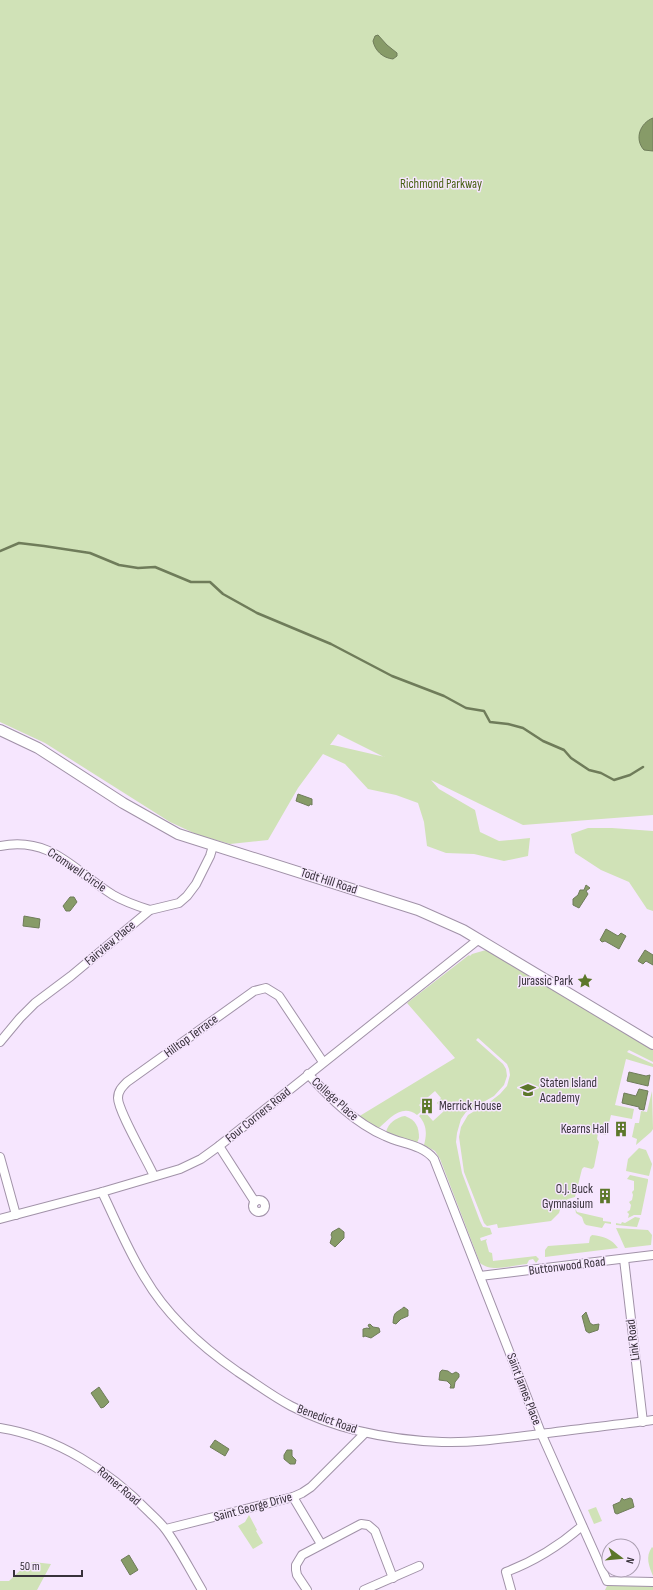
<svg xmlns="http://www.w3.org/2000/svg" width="653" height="1590" font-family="'Sofia Sans Condensed',sans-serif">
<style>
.green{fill:#d0e2b7;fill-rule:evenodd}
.water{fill:#879b68;stroke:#6f7c5a}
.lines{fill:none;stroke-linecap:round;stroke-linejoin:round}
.stream{stroke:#6f7c5a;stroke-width:2.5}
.minor-casing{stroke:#a192a8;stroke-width:10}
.tertiary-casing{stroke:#a192a8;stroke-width:12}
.minor{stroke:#fff;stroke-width:8}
.tertiary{stroke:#fff;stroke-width:10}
.labels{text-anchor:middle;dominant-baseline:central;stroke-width:3;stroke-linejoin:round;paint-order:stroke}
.park-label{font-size:13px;fill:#496114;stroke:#f6e6fe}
.street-label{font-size:13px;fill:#38323b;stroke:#f6e6fe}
.poi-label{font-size:13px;fill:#38323b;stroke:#f6e6fe;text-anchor:end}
</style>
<rect width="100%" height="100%" fill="#f6e6fe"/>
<!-- green -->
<g class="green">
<path d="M0,0H653V815L523,825L431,780L439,789L475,810L480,832L499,841L530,838L528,856L504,861L474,854L446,853L427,846L424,822L418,803L396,795L368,789L345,764L323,754L298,788L268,840L230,844L198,835L170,822L45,743L0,722ZM338,734L384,757H385L333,745H330Z"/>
<path d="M588,828H612L653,831V911L647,909L629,882L601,870L575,853L571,834Z"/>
<path d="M486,950L653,1050V1062L629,1050L627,1052L653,1064V1067L626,1059L615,1105L634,1109L632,1119L611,1115L606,1135L598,1133L597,1139L599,1142L594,1167L592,1169L584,1167L582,1169L575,1197L568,1199L562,1203L559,1213L551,1221L498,1228L497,1224L487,1226L484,1223L464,1172L459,1137L461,1127L468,1115L491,1101L500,1094L507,1086L510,1075L509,1069L507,1064L478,1038L476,1040L503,1064L506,1069L507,1076L504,1085L494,1096L466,1112L461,1119L457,1133L456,1142L462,1173L480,1221L483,1227L490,1228L492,1234L480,1238L481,1241L487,1239L486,1241L489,1252L492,1253L493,1261L536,1256L539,1259L536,1263L533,1259L529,1260L527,1264C513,1265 492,1273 480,1263L440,1159L435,1151L424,1145C427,1134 427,1125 419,1116L424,1111L433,1121L444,1111L437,1103L441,1098L435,1091L419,1105L423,1110L417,1115C402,1103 389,1119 378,1129L358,1117L455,1058L407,1003L469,955L470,956L472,954Z"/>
<path d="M652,1091L653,1129L651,1132L636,1145L637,1139L632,1137L635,1123H639L641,1111L647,1112Z"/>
<path d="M405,1116C416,1120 419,1127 419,1138L417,1143L390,1135L386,1132C388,1123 397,1117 405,1116Z"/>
<path d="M639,1148L646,1150L652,1164L649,1176L626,1171L628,1159Z"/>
<path d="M630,1175L648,1179V1181L641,1215H634L628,1218L629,1214L627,1212L630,1210L631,1205L629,1202L632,1200L633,1195L632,1192L634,1190V1181L627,1179Z"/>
<path d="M575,1208L577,1212L603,1218V1221L611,1222V1224L605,1223L602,1228L586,1225L584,1223L582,1217L576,1213Z"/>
<path d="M635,1217L640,1218L637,1227L616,1225V1223L621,1224L622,1222L625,1223Z"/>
<path d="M616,1228L648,1230L652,1235L651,1245L625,1248Z"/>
<path d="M592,1235C603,1236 612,1239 618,1248L545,1257V1250L548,1246L589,1243L590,1237Z"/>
<path d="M596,1507L602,1521L594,1524L588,1510Z"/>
<path d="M249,1515L257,1530L256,1531L263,1543L253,1549L238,1526L245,1522Z"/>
<path d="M652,1547L653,1548V1576C649,1566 645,1557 652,1547Z"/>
<path d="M33,1562L51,1564L37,1590H0V1581H9L26,1565Z"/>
<path d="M607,1586H653V1590H605Z"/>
</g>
<!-- water -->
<g class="water">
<path d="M378,35L387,45L397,53V56L393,59C383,58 375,51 373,41L375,36Z"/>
<path d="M653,118V151L644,150C634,139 640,123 653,118Z"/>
<path d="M298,794L312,799V805L310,804L309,806L296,801Z"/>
<path d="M586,885L590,888L586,891L588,894L579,908L573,905V899L578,895L580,890H584Z"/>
<path d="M70,897H74L77,902L70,911H66L63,906Z"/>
<path d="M24,916L40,919L39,928L23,926Z"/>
<path d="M606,929L618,936L621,933L626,936L619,949L605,941L602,942L600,940Z"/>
<path d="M645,950L653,955V965L646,961L643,964L638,961Z"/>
<path d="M629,1072L646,1076L650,1075L648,1086L627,1081Z"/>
<path d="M639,1089L648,1091L644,1110L639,1109V1107L622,1103L624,1093L636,1096Z"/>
<path d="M339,1228L344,1232V1238L335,1247L330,1243L332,1237L331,1235L332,1232Z"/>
<path d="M404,1307L408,1310V1316L401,1319L396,1324L393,1323C394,1310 396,1314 404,1307Z"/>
<path d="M586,1312L590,1323L593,1325L599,1324L598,1330L589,1333L586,1331L582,1316Z"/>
<path d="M370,1324L373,1327L379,1328L380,1332L371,1338L365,1336L363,1337V1329L367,1328L370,1329L368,1325Z"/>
<path d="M442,1370L448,1371L452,1374L456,1372L459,1374V1377L455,1382L454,1388H450L451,1385L447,1381L439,1380L440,1372Z"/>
<path d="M99,1387L109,1402L104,1407L101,1408L91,1393Z"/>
<path d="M215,1440L229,1449L225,1456L210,1447Z"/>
<path d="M287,1450H292V1456L296,1460L295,1464H290L284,1459V1455Z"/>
<path d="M622,1498L624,1500L630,1498L632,1499L634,1507L617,1514L615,1513L613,1505L620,1502Z"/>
<path d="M129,1555L138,1570L130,1575L121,1560Z"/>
</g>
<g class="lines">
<!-- stream -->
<path class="stream" d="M0,551L19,543L44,546L90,553L119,565L138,568L155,567L191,582H210L223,594L257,613L331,644L392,676L444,696L466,708L484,711L490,722L508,724L523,728L543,741L564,750L571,758L589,770L601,773L614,780L630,775L643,767"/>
<defs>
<g id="minor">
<path d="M0,846C52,836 74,871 113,895C125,902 137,906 150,910"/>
<path d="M0,1042L20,1018L35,1003L71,976L150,910L179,903L187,896L196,884L210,856L213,846"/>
<path d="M308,1074C330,1098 355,1123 385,1136C401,1144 422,1144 434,1159L541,1433L607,1581L653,1582"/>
<path d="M219,1146L255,1202"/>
<path d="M0,1157L16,1215"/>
<path d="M154,1176C147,1160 118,1111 118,1098C118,1091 122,1087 127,1082L254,991L266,988L279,996L323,1062"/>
<path d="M102,1192C116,1221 128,1251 145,1278C167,1316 202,1347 238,1372C255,1383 272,1396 291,1406C337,1430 390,1440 442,1442C475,1443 508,1438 541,1434C578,1429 616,1425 653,1420"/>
<circle cx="259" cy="1206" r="6"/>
<path d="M0,1219L102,1192L180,1169L201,1159L219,1146L479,939"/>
<path d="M624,1259L643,1422"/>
<path d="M480,1276L653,1255"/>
<path d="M0,1428C57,1437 109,1471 149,1512C155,1518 161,1523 166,1530C179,1548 190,1570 202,1590"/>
<path d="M293,1497L321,1544"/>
<path d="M166,1529L293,1497L302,1493L311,1487L365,1433"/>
<path d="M307,1590L297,1575L296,1570V1565L302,1555L361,1524L368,1525L375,1531L393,1578"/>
<path d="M364,1590L419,1566"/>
<path d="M511,1590L506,1572C535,1561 559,1546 582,1526"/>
</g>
<path id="tertiary" d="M0,730L38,748L123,803L178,834L418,910L463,930L653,1044"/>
</defs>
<!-- minor casing -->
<use href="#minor" class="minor-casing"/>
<!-- tertiary casing -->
<use href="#tertiary" class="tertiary-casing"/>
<!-- minor -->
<use href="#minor" class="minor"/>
<!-- tertiary -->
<use href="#tertiary" class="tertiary"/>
</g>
<!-- icons -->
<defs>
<symbol id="sight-bare" viewBox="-9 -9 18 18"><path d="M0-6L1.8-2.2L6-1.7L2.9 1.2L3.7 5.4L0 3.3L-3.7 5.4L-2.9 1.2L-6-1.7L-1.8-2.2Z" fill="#5c772a" stroke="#f6e6fe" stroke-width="2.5" paint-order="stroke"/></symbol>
<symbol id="school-bare" viewBox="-9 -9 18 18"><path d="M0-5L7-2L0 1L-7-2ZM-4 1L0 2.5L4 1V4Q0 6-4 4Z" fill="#5c772a" stroke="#f6e6fe" stroke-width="2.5" paint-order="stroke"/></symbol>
<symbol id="building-bare" viewBox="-9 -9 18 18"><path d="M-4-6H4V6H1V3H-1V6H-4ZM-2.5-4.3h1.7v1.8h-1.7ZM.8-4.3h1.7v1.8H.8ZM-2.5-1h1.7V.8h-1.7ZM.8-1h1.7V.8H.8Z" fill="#5c772a" stroke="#f6e6fe" stroke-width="2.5" paint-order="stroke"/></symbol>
</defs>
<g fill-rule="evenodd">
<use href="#sight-bare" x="574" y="970" width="22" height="22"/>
<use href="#school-bare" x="517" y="1079" width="22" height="22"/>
<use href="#building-bare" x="416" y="1095" width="22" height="22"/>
<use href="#building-bare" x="610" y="1118" width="22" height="22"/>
<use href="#building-bare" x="594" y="1185" width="22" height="22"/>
</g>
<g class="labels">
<!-- park labels -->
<g class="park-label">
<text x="441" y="184">Richmond Parkway</text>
</g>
<!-- street labels -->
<g class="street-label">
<text transform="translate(77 870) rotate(34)">Cromwell Circle</text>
<text transform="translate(329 881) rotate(18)">Todt Hill Road</text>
<text transform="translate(110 943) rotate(-40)">Fairview Place</text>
<text transform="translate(191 1036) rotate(-36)">Hilltop Terrace</text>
<text transform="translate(335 1099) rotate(42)">College Place</text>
<text transform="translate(258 1115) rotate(-39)">Four Corners Road</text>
<text transform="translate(567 1266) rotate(-7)">Buttonwood Road</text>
<text transform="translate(633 1340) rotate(-97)">Link Road</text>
<text transform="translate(524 1389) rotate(69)">Saint James Place</text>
<text transform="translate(327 1419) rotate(20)">Benedict Road</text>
<text transform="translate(119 1486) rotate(40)">Romer Road</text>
<text transform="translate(253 1507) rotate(-15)">Saint George Drive</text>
</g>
<!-- poi labels -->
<g class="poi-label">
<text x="573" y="981">Jurassic Park</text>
<text x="540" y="1083" text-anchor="start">Staten Island<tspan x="540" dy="15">Academy</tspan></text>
<text x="439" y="1106" text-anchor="start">Merrick House</text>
<text x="609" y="1129">Kearns Hall</text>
<text x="593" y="1189">O.J. Buck<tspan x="593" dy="15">Gymnasium</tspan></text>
</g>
</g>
<!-- north arrow -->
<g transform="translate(621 1558) rotate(106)"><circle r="19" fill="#f6e6fe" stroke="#aa9eb0"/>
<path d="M0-3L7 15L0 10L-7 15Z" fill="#5c772a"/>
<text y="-6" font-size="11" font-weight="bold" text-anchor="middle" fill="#38323b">N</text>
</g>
<!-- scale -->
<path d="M14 1570v6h68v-6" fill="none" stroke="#38323b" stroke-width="2"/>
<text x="20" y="1570" font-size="12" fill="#38323b" stroke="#f6e6fe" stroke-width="3" paint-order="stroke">50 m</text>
</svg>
